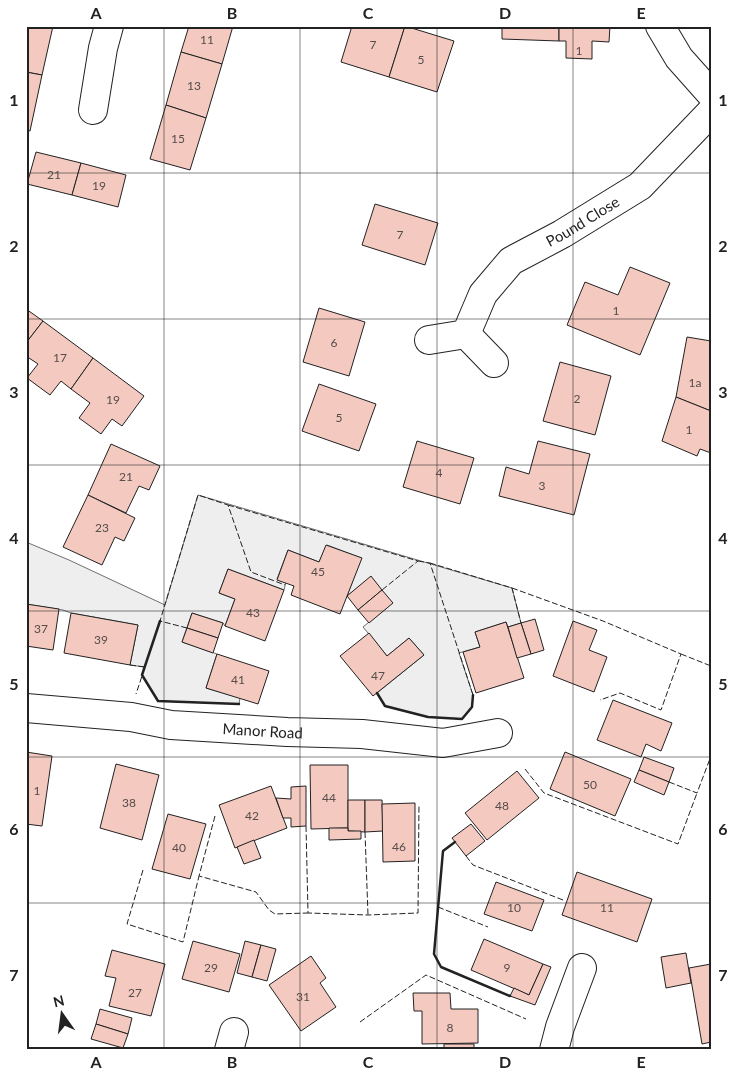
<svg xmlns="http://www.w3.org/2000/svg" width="737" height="1076" font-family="Lato,sans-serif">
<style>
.green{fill:#eee;stroke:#6f6f6f}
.building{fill:#f3c9c0;stroke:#222}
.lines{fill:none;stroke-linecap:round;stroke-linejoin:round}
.street-casing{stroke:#222;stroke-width:30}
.street{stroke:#fff;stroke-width:28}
.fence{stroke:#222;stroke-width:1;stroke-dasharray:6 2.5;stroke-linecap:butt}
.wall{stroke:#222;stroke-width:2.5}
.grid{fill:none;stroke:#222;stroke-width:1;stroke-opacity:0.55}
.labels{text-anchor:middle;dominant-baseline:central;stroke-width:4;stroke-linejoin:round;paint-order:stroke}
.number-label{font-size:12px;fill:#564c4a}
.street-label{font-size:15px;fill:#222;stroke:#fff}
.neatline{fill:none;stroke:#222;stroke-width:2}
.grid-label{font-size:16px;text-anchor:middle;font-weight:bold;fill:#222}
</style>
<rect width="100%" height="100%" fill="#fff"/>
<!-- green -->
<path class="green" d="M198,495L512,588L521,623L508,627L506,622L475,632L480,647L459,653L473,695L472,707L462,719L428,717L385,706L377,693L424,655L409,638L387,656L363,627L392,603L371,577L347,596L361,558L327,545L319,562L288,550L277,579L286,582L284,590L228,569L219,593L235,599L225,626L223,623L192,613L182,642L217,654L206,688L240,698L239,704L158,701L142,675L144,667L130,665L138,625L71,613L63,610L26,604V542L69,560L165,605Z"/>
<!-- building -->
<g class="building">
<path d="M26,26H53L42,75L26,72Z"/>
<path d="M189,26H233L222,64L181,52Z"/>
<path d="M352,26H405L389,77L341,62Z"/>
<path d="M405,26L454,41L437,92L389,77Z"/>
<path d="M502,26H559V41L502,39Z"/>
<path d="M559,26H610L609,42L592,41V59L566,58V41H559Z"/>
<path d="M181,52L222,64L206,118L166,105Z"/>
<path d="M26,72L42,75L30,131L26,130Z"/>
<path d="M166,105L206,118L190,170L150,159Z"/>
<path d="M36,152L81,163L72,195L27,184Z"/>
<path d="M81,163L126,175L118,207L72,195Z"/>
<path d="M375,204L438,223L425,265L362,245Z"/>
<path d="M630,267L670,283L640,355L567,325L585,282L618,295Z"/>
<path d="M319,308L365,322L349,376L303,362Z"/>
<path d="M26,309L43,321L26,343Z"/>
<path d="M43,321L93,358L71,389L61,381L50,395L27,378L38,364L26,356V343Z"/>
<path d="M687,337L711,341V411L676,397Z"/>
<path d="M93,358L144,396L122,426L112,419L101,434L79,418L90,403L71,389Z"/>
<path d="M560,362L611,376L595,435L543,421Z"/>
<path d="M319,384L376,404L359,451L302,431Z"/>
<path d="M676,397L711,411V453L700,449L697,456L662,441Z"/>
<path d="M417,441L474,458L460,504L403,487Z"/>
<path d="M538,441L590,454L574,515L499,496L506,467L529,474Z"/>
<path d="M111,444L160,466L149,490L139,486L126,513L88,495Z"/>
<path d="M88,495L135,518L124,541L115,537L102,565L63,547Z"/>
<path d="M326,545L362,558L340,614L291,595L294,586L277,580L288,550L319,562Z"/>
<path d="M228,569L284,590L265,641L225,626L235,599L219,593Z"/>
<path d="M371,576L382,590L358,610L347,596Z"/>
<path d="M382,590L393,603L369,623L358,610Z"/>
<path d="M26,604L59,609L53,650L26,646Z"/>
<path d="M71,613L138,625L130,665L64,653Z"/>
<path d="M192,613L223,623L218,638L187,628Z"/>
<path d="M535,619L544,650L531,654L521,623Z"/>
<path d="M573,621L597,630L589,650L607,657L594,692L553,676Z"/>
<path d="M506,622L524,678L476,693L463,652L480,647L475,632Z"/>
<path d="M521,623L531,654L517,658L508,627Z"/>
<path d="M187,628L218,638L213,653L182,642Z"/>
<path d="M369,633L387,656L409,638L424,655L373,696L340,656Z"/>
<path d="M217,654L269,671L258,704L206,688Z"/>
<path d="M613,700L672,723L661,751L646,744L641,757L597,740Z"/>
<path d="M26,752L52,756L42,826L26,824Z"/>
<path d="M565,752L631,779L615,816L550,789Z"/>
<path d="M644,757L674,768L669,782L639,770Z"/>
<path d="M116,764L159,775L142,840L100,828Z"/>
<path d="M310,765H348V828L311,829Z"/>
<path d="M639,770L669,782L664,795L634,782Z"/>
<path d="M517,771L539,798L487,840L465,813Z"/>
<path d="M271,786L287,828L235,848L219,805Z"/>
<path d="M306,786V826L291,827V818H283L276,798L291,799V787Z"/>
<path d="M348,800H365V832L348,831Z"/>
<path d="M365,800H382L383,831L365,832Z"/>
<path d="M415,803V861L383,862L382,804Z"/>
<path d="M168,814L206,824L190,879L152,869Z"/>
<path d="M471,824L485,841L466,856L452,838Z"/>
<path d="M329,828H348V831H361V839L329,840Z"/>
<path d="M254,840L261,858L244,864L237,847Z"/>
<path d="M577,872L652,899L637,942L562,915Z"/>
<path d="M496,882L544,900L532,931L484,914Z"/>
<path d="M484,939L543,964L529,995L471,970Z"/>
<path d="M193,941L240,954L229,992L182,979Z"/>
<path d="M245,941L261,945L252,977L237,973Z"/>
<path d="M261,945L276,949L267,981L252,977Z"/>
<path d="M112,950L165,964L151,1016L109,1006L116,978L105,976Z"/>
<path d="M686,953L691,983L666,988L661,957Z"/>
<path d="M311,956L326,978L320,983L336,1007L301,1031L269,985Z"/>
<path d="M543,964L551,967L535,1005L510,996L514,988L529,995Z"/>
<path d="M711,964V1042L702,1044L689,968Z"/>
<path d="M413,993H450L451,1009H478V1043L422,1044V1011H414Z"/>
<path d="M100,1009L132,1018L128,1034L96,1024Z"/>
<path d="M96,1024L128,1034L123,1048L91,1039Z"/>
<rect x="444" y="1044" width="30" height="6"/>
</g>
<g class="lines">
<defs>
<g id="street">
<path d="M660,26L679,58L711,94"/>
<path d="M93,110L103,48L109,26"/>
<path d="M466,334L494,363"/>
<path id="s1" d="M429,340L466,334L483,294L511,261L562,234L640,186L711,112"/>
<path id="s2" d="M26,708L131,717L171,725L287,732L362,734L443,743L498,733"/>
<path d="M229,1050L234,1032"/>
<path d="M554,1050L560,1027L582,968"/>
</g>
</defs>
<!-- street casing -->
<use href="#street" class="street-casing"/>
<!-- street -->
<use href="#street" class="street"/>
<!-- fence -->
<g class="fence">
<path d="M228,505L418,561L382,590"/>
<path d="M418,561L430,563L473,695"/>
<path d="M430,563L512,588L521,623"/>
<path d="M512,588L603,621L681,654L661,710L620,693L600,700"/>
<path d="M187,628L160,621L198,495L228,505L251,572L285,585"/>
<path d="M681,654L711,666"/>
<path d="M130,665L145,667L136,694"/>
<path d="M525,769L544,793L678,844L697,793"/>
<path d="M669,782L697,793L711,756"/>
<path d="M215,816L199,876L256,892L269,910L275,914L308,913"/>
<path d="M306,826L308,913L368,915L418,913L419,804"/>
<path d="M365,832L368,915"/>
<path d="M466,856L473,865L563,900"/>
<path d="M143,870L127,924L183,942L199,876"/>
<path d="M438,907L488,927"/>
<path d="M360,1022L426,975L526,1019"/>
</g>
<!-- wall -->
<g class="wall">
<path d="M160,621L142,675L158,701L239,704"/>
<path d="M377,693L385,706L428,717L462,719L472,707L473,695"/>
<path d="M455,842L443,851L434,954L441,967L510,996"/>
</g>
</g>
<!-- grid -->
<path class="grid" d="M164,26V1050M300,26V1050M437,26V1050M573,26V1050M26,173H711M26,319H711M26,465H711M26,611H711M26,757H711M26,903H711"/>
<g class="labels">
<!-- number labels -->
<g class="number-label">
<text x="207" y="39">11</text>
<text x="373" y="44">7</text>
<text x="579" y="50">1</text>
<text x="421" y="59">5</text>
<text x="194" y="85">13</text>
<text x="178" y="138">15</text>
<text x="54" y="174">21</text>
<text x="99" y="185">19</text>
<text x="400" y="234">7</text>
<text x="616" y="310">1</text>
<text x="334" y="342">6</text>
<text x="60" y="357">17</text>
<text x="695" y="382">1a</text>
<text x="577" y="398">2</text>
<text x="113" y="399">19</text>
<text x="339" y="417">5</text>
<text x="689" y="429">1</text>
<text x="439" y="472">4</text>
<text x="126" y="476">21</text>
<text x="542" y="485">3</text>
<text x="102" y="527">23</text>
<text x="318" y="571">45</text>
<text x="253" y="612">43</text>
<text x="41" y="628">37</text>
<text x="101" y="639">39</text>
<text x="378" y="675">47</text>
<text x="238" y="679">41</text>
<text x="590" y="784">50</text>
<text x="37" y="790">1</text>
<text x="329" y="797">44</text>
<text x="129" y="802">38</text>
<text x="502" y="805">48</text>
<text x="252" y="815">42</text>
<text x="399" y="846">46</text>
<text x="179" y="847">40</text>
<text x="514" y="907">10</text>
<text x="607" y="907">11</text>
<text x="211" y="967">29</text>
<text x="507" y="967">9</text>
<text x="135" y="992">27</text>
<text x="303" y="996">31</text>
<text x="450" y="1027">8</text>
</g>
<!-- street labels -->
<g class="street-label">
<text stroke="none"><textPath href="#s1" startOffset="206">Pound Close</textPath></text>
<text stroke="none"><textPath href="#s2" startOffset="238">Manor Road</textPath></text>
</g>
</g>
<!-- border -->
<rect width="737" height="1076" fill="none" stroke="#ffffff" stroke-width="55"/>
<!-- north arrow -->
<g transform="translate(62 1014) rotate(346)" stroke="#ffffff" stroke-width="4" paint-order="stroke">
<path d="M0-4L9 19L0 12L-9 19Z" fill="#222222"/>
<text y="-8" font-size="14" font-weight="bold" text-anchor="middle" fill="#222222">N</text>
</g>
<rect x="28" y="28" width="682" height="1020" class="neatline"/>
<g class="grid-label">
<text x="96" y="19">A</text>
<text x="232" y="19">B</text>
<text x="368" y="19">C</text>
<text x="505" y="19">D</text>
<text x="641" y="19">E</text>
<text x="14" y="106">1</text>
<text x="723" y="106">1</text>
<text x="14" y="252">2</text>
<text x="723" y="252">2</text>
<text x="14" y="398">3</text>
<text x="723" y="398">3</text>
<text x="14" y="544">4</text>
<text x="723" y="544">4</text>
<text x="14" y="690">5</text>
<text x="723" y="690">5</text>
<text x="14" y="835">6</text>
<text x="723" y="835">6</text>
<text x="14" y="981">7</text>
<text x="723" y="981">7</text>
<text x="96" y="1068">A</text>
<text x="232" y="1068">B</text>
<text x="368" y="1068">C</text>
<text x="505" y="1068">D</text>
<text x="641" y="1068">E</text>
</g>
</svg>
